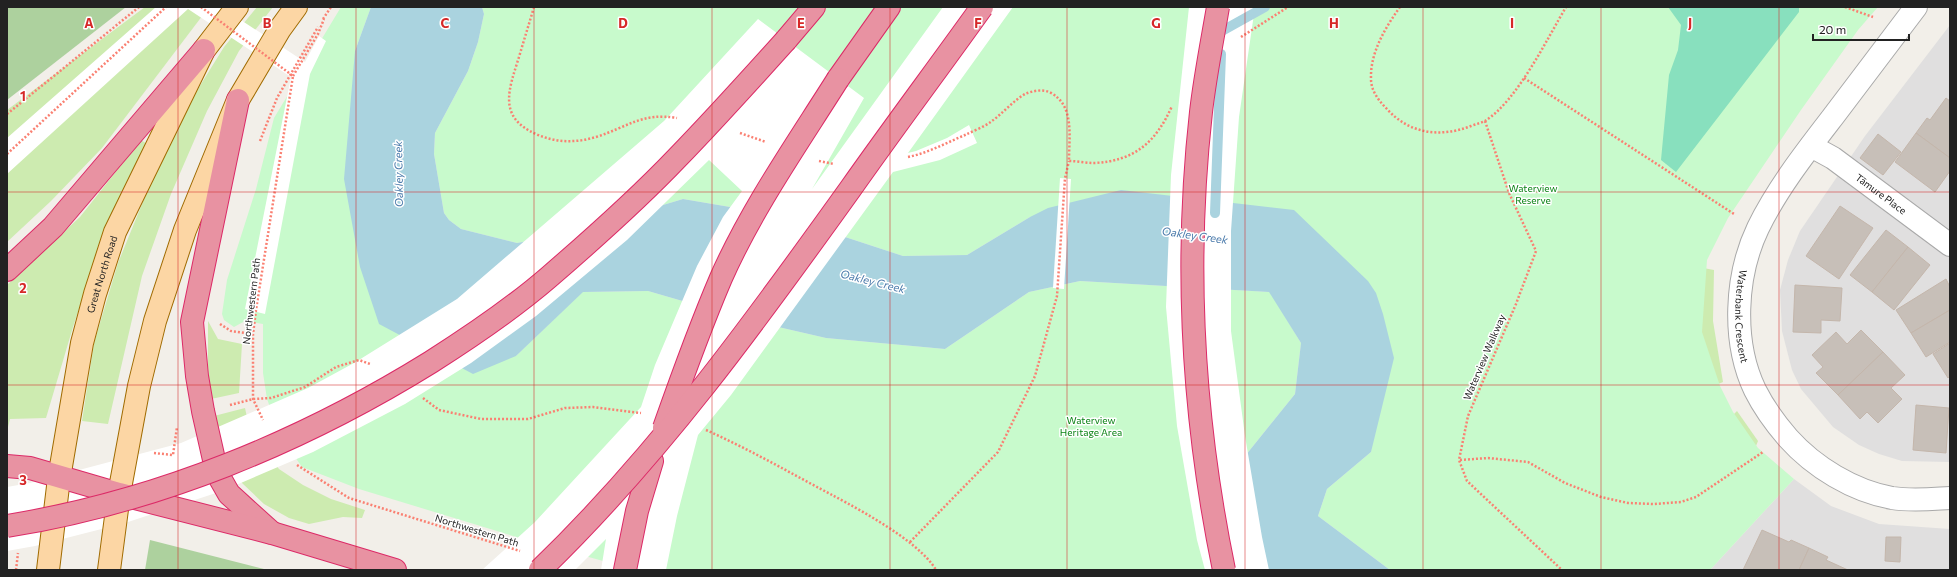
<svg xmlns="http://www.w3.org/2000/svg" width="1957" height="577" font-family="Commissioner,sans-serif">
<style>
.residential{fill:#e0dfdf}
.grass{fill:#cdebb0}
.forest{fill:#add19e}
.park{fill:#c8facc}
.pitch{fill:#88e0be}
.water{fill:#aad3df}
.pier{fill:#fff}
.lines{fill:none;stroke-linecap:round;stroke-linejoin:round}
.stream{stroke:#aad3df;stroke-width:10}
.building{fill:#c7bfb8;stroke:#c4b6ab}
.minor-casing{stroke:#a9a9a9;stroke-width:24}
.primary-casing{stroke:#a06b00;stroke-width:24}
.motorway-casing{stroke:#dc2a67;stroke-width:24}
.path{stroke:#fa8072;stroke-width:2.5;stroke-dasharray:2 2;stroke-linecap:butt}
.minor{stroke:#fff;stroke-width:22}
.primary{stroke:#fcd6a4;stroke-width:22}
.motorway{stroke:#e892a2;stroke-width:22}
.motorway-bridge-casing{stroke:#dc2a67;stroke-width:24;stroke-linecap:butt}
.path-bridge{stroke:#fa8072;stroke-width:2.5;stroke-dasharray:2 2;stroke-linecap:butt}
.motorway-bridge{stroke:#e892a2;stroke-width:22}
.grid{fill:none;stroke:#d62828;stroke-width:1;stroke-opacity:0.55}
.labels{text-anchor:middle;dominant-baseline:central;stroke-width:3;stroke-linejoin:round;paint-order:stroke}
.park-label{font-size:10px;fill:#0c8416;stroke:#fff}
.street-label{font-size:10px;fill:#222;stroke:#fff}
.water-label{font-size:11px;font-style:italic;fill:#4a7aab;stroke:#fff}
.grid-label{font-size:13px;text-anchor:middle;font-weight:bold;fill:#d62828;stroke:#fff;stroke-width:3;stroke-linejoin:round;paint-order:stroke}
</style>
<rect width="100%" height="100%" fill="#f2efe9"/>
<!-- residential -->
<g class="residential">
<path d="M1950,25V462L1902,461L1879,454L1859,445L1833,427L1801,389L1792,370L1782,331L1780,290L1788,260L1800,231L1865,136Z"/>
<path d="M1794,479L1831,506L1879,524L1950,529V570H1710Z"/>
</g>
<!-- grass -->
<g class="grass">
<path d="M145,7H209L102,148L51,201L7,242V110Z"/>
<path d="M257,7H273L239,51L207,111L171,194L142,276L108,424L82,421L94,343L118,263L151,182L193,97L224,47Z"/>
<path d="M141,140L150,146L101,242L73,327L46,418L10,419L7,431V285L80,217Z"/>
<path d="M1698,267L1714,270L1713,321L1723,382L1716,385L1697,338Z"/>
<path d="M208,321L218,339L242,344L239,393L211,399L208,366Z"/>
<path d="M245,408L250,431L279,469L303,485L331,499L365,510L362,518L343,517L309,524L289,518L264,504L242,483L221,442L214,416Z"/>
<path d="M1737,411L1758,441L1754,451L1730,418Z"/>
</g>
<!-- forest -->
<g class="forest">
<path d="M7,7H126L7,100Z"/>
<path d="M150,540L268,570H145Z"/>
</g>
<!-- park -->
<g class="park">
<path d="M341,7H371L355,51L516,356L582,292L648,291L748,320L826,338L945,349L1029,292L1080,281L1270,292L1301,343L1295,394L1233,471L1225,570H636L523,539L359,489L302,467L281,437L267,399L263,373V324L245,321L234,327L224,320L222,314L227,280L256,189L274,118Z"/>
<path d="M482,7H1878L1858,30L1801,110L1728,218L1707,260L1702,332L1720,386L1733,412L1758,448L1794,479L1710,570H1390L1318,516L1327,489L1371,452L1383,314L1030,217L967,255L903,256L778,215L683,199L567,234L517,243L461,229L449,220L444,213L434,154L435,133L468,71L478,42L484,14Z"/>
</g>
<!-- pitch -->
<path class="pitch" d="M1668,7H1799V12L1676,172L1661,160L1669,75L1678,50L1681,25Z"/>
<!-- water -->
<path class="water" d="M371,7H482L484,14L478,42L468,71L435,133L434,154L444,213L449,220L461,229L517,243L567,234L683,199L778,215L903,256L967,255L1030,217L1048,208L1121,190L1294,210L1368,281L1376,293L1383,314L1394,358L1371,452L1327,489L1318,516L1390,570H1225L1233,471L1295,394L1301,343L1269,292L1080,281L1029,292L945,349L826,338L748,320L648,291L583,292L516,356L473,374L379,324L360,267L344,179L355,51Z"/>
<!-- pier -->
<g class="pier">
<path d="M156,7H221L305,62L319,36L326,41L310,74L265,314L245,309L291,77L188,9L7,174V138Z"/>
<path d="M943,7H1013L908,153L916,151L947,138L969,125L977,143L940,160L893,172L731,395L698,435L677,516L666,570H601L606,539L575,570H482L535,522L641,407L655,365L697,266L723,217L742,191L709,160L627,240L536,316L471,363L405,404L313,452L222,491L125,523L35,546L7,551V487L30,483L181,443L308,388L354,363L457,299L664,121L758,19L864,98L812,189Z"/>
<path d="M1189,7H1255L1239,117L1231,231V331L1245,436L1262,537L1269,570H1205L1197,540L1177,426L1166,307L1171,175Z"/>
<path d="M1060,178L1071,179L1064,289L1053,288Z"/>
</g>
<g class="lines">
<!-- stream -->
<g class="stream">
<path d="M1213,36L1265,7"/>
<path d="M1215,213L1221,54"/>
</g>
</g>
<!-- building -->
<g class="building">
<path d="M1946,98L1950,101V158L1916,133L1927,118L1930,120Z"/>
<path d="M1916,133L1950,158V171L1935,192L1895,162Z"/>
<path d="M1878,134L1901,152L1883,175L1860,158Z"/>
<path d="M1840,206L1873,228L1839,279L1806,256Z"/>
<path d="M1886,230L1908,247L1872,292L1850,275Z"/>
<path d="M1908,247L1930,265L1894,310L1872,292Z"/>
<path d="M1946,279L1950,287V310L1911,333L1896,310Z"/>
<path d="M1795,285L1842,288L1840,321L1821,320V333L1793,332Z"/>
<path d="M1950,310V342L1926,357L1911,333Z"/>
<path d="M1861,330L1883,352L1838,395L1816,373L1823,367L1812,355L1836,332L1847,344Z"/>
<path d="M1950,343V376L1948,378L1933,354Z"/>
<path d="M1883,352L1905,375L1891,388L1902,399L1878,423L1867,412L1860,419L1838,395Z"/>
<path d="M1916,405L1949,408L1946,453L1913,450Z"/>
<path d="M1762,530L1789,542L1791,540L1809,548L1799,570H1743Z"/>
<path d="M1886,537H1901L1900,562L1885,561Z"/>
<path d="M1809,548L1828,557L1826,560L1848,570H1799Z"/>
</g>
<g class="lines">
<defs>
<g id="minor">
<path id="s1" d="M1916,7C1888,44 1860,81 1832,118C1805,153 1777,189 1758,228C1735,276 1732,342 1755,390C1764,408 1775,423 1788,438C1814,467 1853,491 1892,498C1912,501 1931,499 1950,498"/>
<path id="s2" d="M1811,146L1833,158L1950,245"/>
</g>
<g id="primary">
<path id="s3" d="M48,570L59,478L82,343L95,294L115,232L204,50L237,7"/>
<path d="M109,570L119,494L139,386L155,321L185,230L238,100L280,29L296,7"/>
</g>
<g id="motorway">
<path d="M786,40L814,7"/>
<path d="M838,79L889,7"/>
<path d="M238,100L192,322L197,376L203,411L217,473L229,494L272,533"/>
<path d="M7,270L53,227L204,50"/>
<path d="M7,466L30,468L119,494L272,533L395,570"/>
<path d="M625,570L637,511L652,461"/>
</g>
</defs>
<!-- minor casing -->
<use href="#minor" class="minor-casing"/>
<!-- primary casing -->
<use href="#primary" class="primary-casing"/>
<!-- motorway casing -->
<use href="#motorway" class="motorway-casing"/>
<!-- path -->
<g class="path">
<path d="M534,7C529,24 524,40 519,57C509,89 497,117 536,134C556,143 576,143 596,137C628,127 642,112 677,118"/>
<path d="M1400,7C1385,28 1370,53 1371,79C1371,90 1378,100 1386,108C1409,134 1440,138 1471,126C1476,124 1481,123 1485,121C1517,101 1547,39 1566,7"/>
<path d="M1845,7L1873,17"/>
<path d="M323,19L331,7"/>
<path d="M1241,37L1288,7"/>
<path d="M293,76L318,34L324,19"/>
<path d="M1524,78L1734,214"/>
<path d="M7,114L139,7"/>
<path d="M1485,121L1509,193L1536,251L1516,304L1468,416L1459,460L1467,481L1562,570"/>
<path d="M740,133L766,142"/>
<path d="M260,141L277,98L318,27"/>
<path d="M7,154L166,7"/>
<path d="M908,157C928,153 946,143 965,135C973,131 984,127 992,121C1003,113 1013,101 1025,94C1032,91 1042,89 1049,92C1075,104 1069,136 1069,161C1077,161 1086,163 1094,163C1135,161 1156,142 1172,106"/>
<path d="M819,161L834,164"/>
<path d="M256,310L253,334V399L263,420"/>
<path d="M220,324L231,331L253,334"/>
<path d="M423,398L439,410L481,419H528L565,408L593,407L641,413"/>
<path d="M230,405L253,399L271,398L305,387L336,367L359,360L370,364"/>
<path d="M706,430C744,447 780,467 817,487C849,504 918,539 936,570"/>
<path d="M154,453L173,455L177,427"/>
<path d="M1460,460L1488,458L1528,462L1565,483L1601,497L1628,503L1654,504L1681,502L1696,497L1763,452"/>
<path d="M297,465L349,498L520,551"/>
<path d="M910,542L998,452L1035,376L1057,296L1065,178L1069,161"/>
<path d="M16,570L18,553"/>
</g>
<!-- minor -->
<use href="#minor" class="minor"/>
<!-- primary -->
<use href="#primary" class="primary"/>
<!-- motorway -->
<use href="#motorway" class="motorway"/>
<defs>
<g id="motorway-bridge">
<path d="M1218,7C1212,42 1205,77 1201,112C1184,264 1193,420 1224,570"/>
<path d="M664,428C682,377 700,327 721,278C752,208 797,144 838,79"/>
<path d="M7,526C157,502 302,442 431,362C472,336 512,309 549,277C593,239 637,200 677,158C714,120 750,80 786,40"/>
<path d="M540,570C659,455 755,322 851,188C894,127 939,67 982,7"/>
</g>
</defs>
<!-- motorway-bridge casing -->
<use href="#motorway-bridge" class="motorway-bridge-casing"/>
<!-- path-bridge -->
<path class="path-bridge" d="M201,7L293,76L256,310"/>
<!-- motorway-bridge -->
<use href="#motorway-bridge" class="motorway-bridge"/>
</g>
<!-- grid -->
<path class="grid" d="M178,7V570M356,7V570M534,7V570M712,7V570M890,7V570M1067,7V570M1245,7V570M1423,7V570M1601,7V570M1779,7V570M7,192H1950M7,385H1950"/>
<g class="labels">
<!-- park labels -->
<g class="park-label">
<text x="1533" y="188">Waterview<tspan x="1533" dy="12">Reserve</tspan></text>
<text x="1091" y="420">Waterview<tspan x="1091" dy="12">Heritage Area</tspan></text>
</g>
<!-- street labels -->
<g class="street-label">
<text stroke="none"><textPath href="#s2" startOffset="85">Tāmure Place</textPath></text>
<text stroke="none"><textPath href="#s3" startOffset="301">Great North Road</textPath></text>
<text transform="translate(251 301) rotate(-83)">Northwestern Path</text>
<text stroke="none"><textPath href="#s1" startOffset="363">Waterbank Crescent</textPath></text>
<text transform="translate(1484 357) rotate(-67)">Waterview Walkway</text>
<text transform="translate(477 530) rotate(17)">Northwestern Path</text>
</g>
<!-- water labels -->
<g class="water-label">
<text transform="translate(398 174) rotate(-91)">Oakley Creek</text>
<text transform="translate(1195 235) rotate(8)">Oakley Creek</text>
<text transform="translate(873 281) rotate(14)">Oakley Creek</text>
</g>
</g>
<g class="grid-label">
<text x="89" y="28">A</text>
<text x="267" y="28">B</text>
<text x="445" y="28">C</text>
<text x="623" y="28">D</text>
<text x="801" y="28">E</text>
<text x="978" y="28">F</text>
<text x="1156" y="28">G</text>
<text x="1334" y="28">H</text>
<text x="1512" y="28">I</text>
<text x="1690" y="28">J</text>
<text x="23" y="101">1</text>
<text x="23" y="293">2</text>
<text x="23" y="485">3</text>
</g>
<!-- border -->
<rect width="1957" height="577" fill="none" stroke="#222222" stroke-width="16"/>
<!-- scale -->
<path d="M1813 34v6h96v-6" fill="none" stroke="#222222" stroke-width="2"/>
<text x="1819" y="34" font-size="12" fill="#222222" stroke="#ffffff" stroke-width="3" paint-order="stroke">20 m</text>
</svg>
